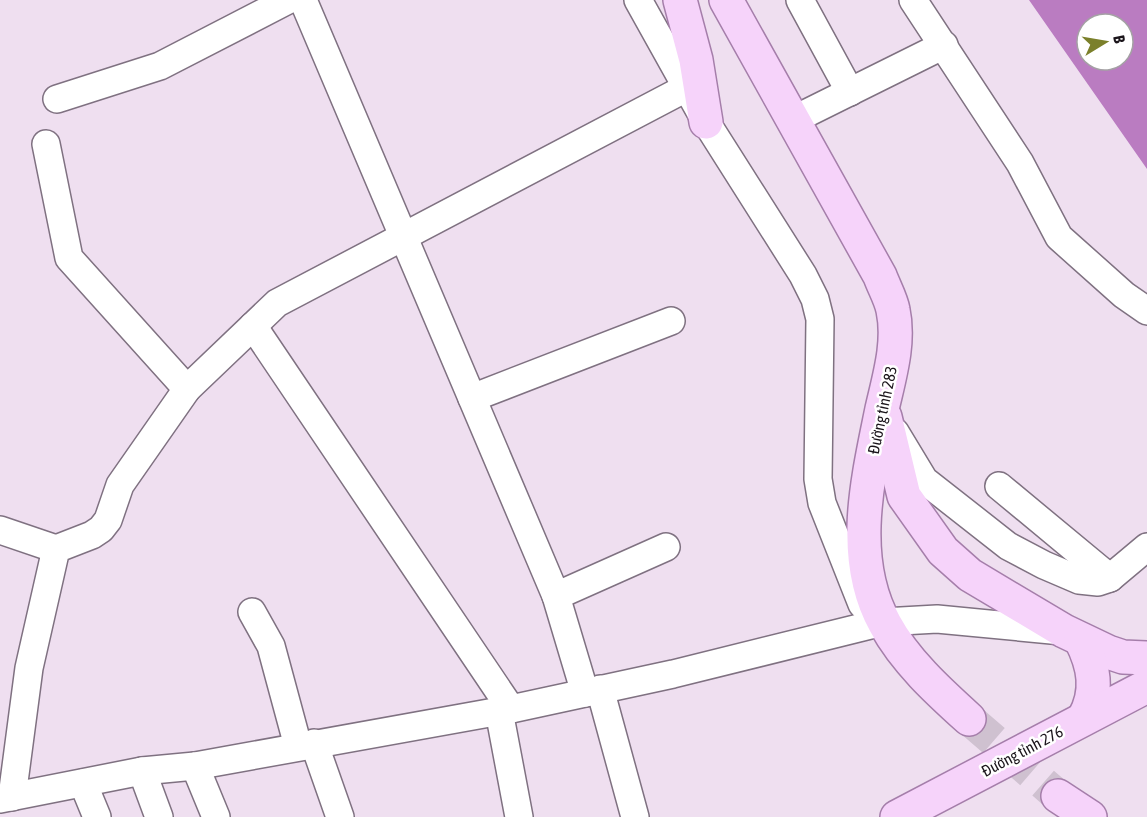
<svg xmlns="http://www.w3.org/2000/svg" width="1147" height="817" font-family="'Asap Condensed',sans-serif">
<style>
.water{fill:#ba7cc1;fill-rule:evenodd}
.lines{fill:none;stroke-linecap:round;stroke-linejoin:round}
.major-tunnel{stroke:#cfc1d0;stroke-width:33;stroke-dasharray:33 16;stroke-linecap:butt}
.minor-casing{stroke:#7f7181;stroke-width:30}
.major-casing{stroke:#a57eaa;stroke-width:36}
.minor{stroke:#fff;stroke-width:27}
.major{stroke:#f6d3fa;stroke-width:33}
.labels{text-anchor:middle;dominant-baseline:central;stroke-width:5;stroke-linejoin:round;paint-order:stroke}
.street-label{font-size:16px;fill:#1b151b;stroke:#fff}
</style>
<rect width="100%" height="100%" fill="#efdff0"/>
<!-- water -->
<path class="water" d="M1029,0H1147V169ZM1087,24H1123V60H1087Z"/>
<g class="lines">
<!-- major-tunnel -->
<path class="major-tunnel" d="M969,719L1058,796"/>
<defs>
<g id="minor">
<path d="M303,0L556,596L585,693"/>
<path d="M638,0L706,122L803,275L815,299L820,319L818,479L822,503L862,604L870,613"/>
<path d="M800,0L850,92"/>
<path d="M913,0L1020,163L1059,237L1124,295L1147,311"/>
<path d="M57,99L160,66L288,0"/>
<path d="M795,119L944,45"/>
<path d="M46,144L69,258L187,389"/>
<path d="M253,326L511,709"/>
<path d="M472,398L671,321"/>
<path d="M895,432L924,480L1008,546L1044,565L1079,580L1098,582L1110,578L1147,547"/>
<path d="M999,486L1110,578"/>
<path d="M0,530L56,549"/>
<path d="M556,596L666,547"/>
<path d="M252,612L271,646L298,746"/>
<path d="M600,689L635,817"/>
<path d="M499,711L519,817"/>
<path d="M314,743L340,817"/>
<path d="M195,766L216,817"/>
<path d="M142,771L159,817"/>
<path d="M83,783L97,817"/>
<path d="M12,797L29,668L56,549L92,535L101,529L108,520L120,485L187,389L277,303L686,88"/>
<path d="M0,799L142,771L195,766L511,709L673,674L883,622L937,619L1062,631"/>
</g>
<g id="major">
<path d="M680,0L696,60L706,122"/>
<path d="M726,0L880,276C884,287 891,299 893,310C900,343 889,378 882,409C868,478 848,558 885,624C905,661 938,691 969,719"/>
<path d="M885,417L904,496L943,551L970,575L1064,631L1108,652L1123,657L1147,658"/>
<path d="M1081,640C1094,666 1099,691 1084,718"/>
<path d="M1058,796L1090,817"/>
<path d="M897,817L1147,686"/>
</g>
</defs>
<!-- minor casing -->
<use href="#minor" class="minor-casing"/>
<!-- major casing -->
<use href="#major" class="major-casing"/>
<!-- minor -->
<use href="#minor" class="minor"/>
<!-- major -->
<use href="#major" class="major"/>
</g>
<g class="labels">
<!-- street labels -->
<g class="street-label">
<text transform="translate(882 410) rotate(-78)">Đường tỉnh 283</text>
<text transform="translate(1022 751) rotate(-28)">Đường tỉnh 276</text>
</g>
</g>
<!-- north arrow -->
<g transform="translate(1105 42) rotate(79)"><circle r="28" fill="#ffffff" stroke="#a4a1a4" stroke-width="1.5"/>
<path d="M0-4.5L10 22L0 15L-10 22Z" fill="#7b802b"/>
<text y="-9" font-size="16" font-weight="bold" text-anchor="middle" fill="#1b151b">B</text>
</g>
</svg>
